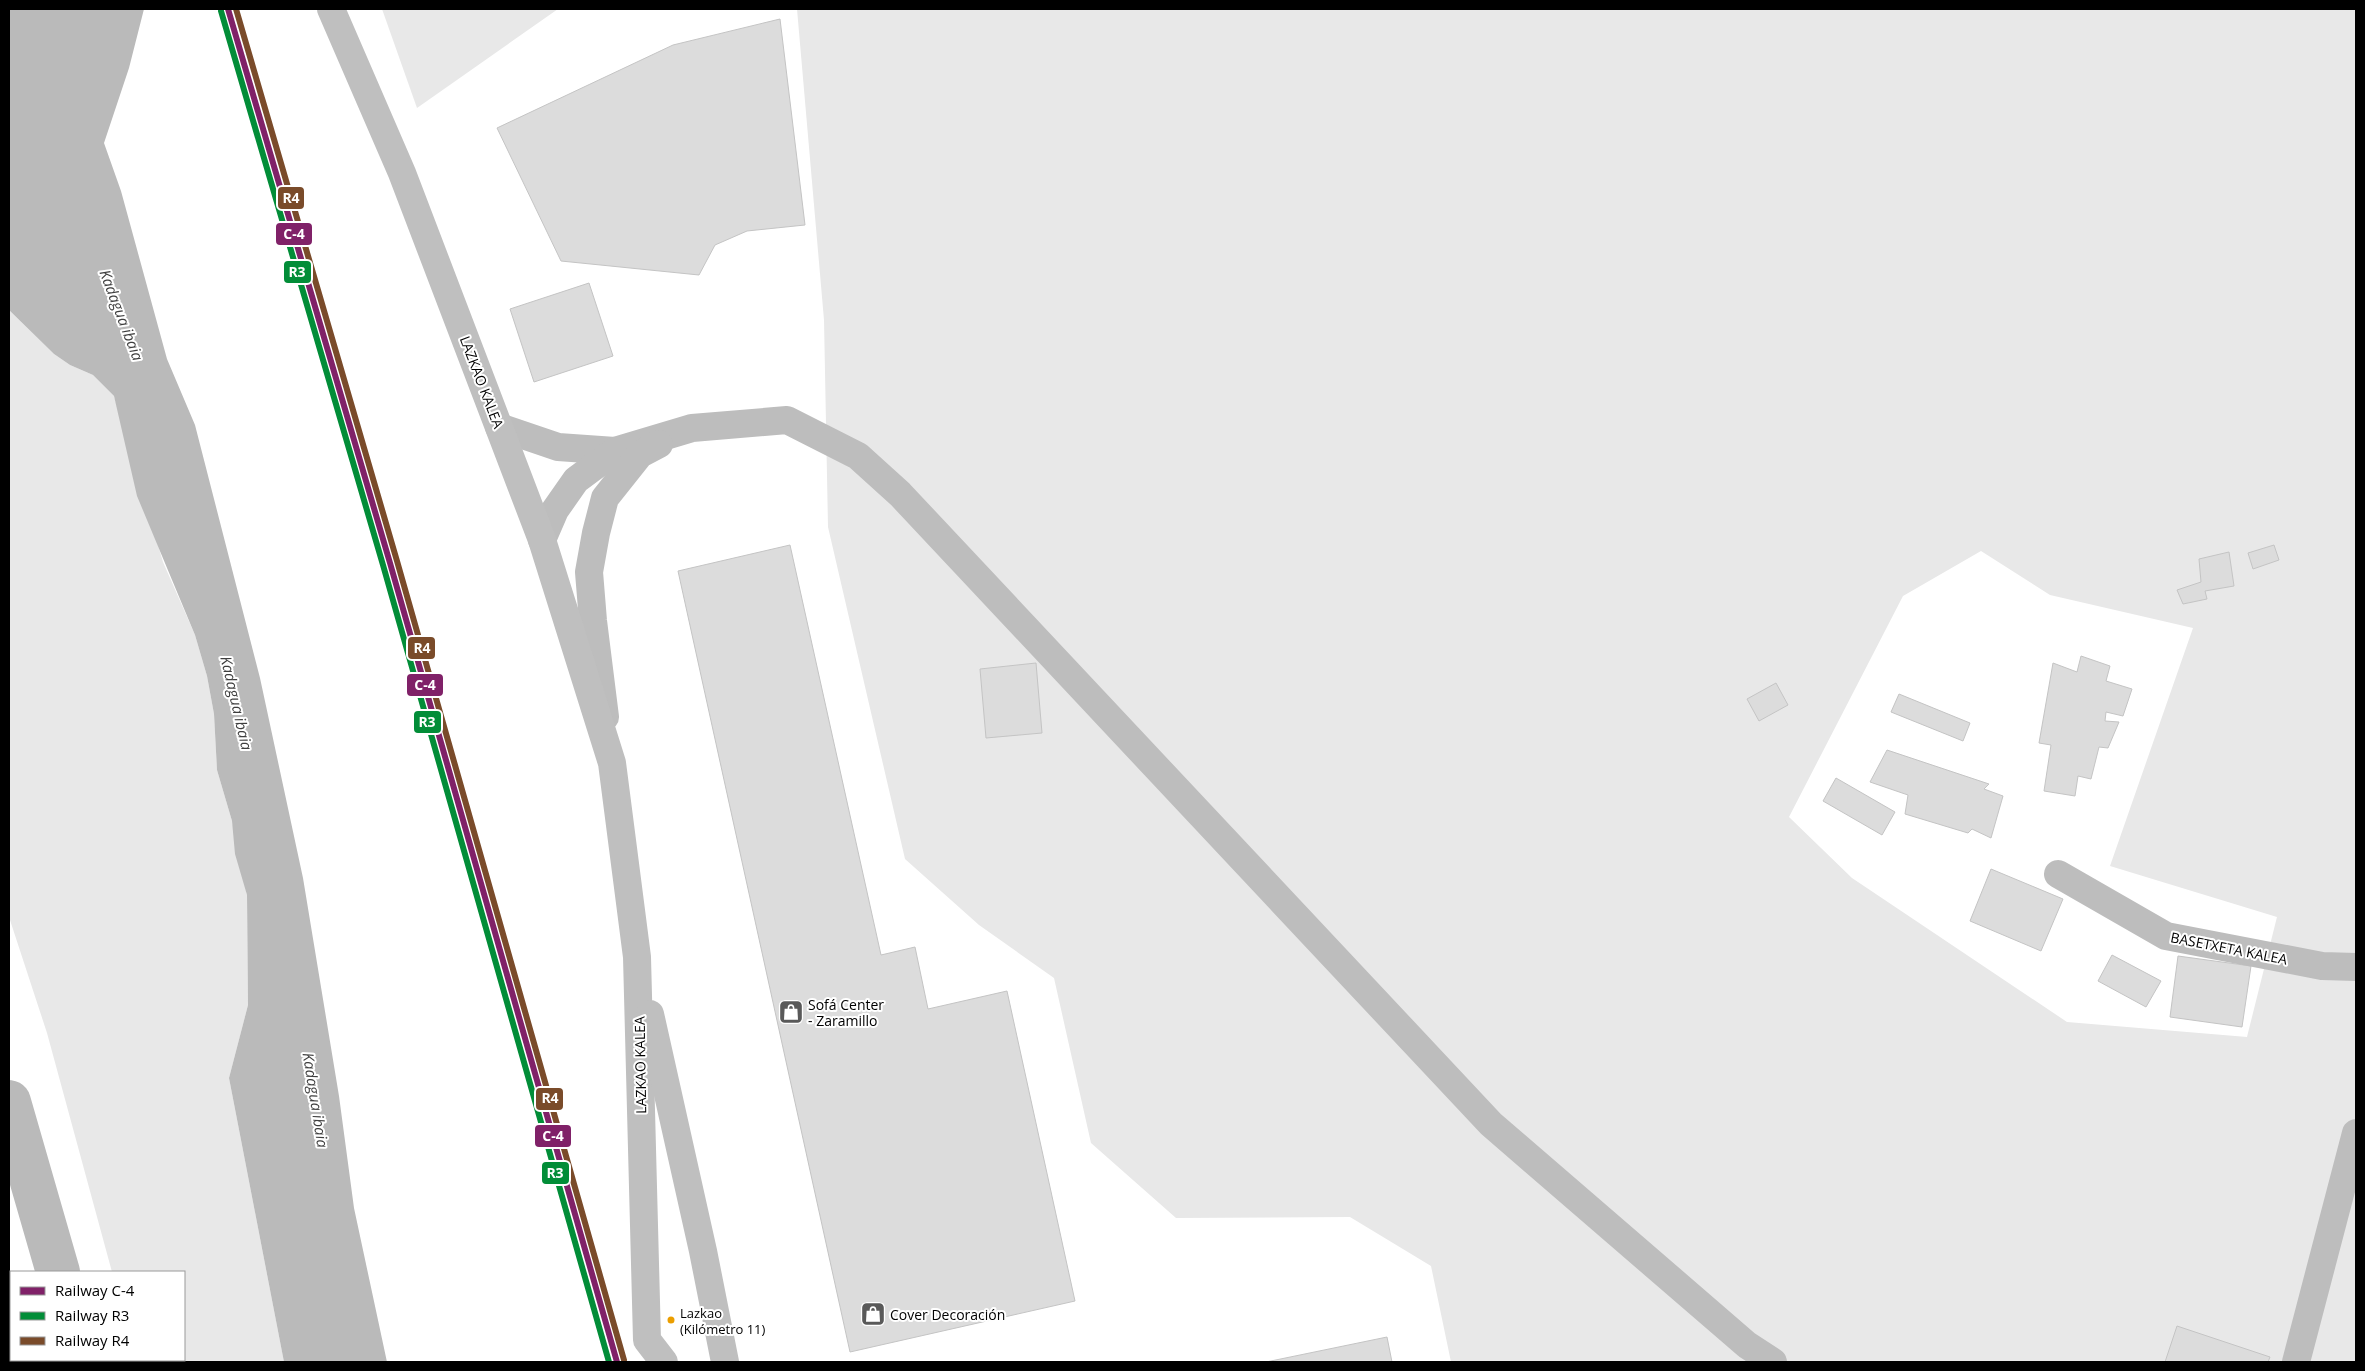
<svg xmlns="http://www.w3.org/2000/svg" width="2365" height="1371" font-family="'Open Sans',sans-serif">
<style>
.green{fill:#e8e8e8;fill-rule:evenodd}
.water{fill:#bababa}
.lines{fill:none;stroke-linecap:round;stroke-linejoin:round}
.canal{stroke:#bababa;stroke-width:44}
.building{fill:#dcdcdc;stroke:#c4c4c4}
.street{stroke:#bdbdbd;stroke-width:28}
.secondary{stroke:#bfbfbf;stroke-width:28}
.rail-1-casing{stroke:#fff;stroke-width:10}
.rail-2-casing{stroke:#fff;stroke-width:10}
.rail-3-casing{stroke:#fff;stroke-width:10}
.rail-1{stroke:#802168;stroke-width:6}
.rail-2{stroke:#028d38;stroke-width:6}
.rail-3{stroke:#7a4b2a;stroke-width:6}
.bus-dot{fill:#eb9e00;stroke:#fff;stroke-width:2}
.labels{text-anchor:middle;dominant-baseline:central;stroke-width:4;stroke-linejoin:round;paint-order:stroke}
.bus-label{font-size:13px;fill:#000;stroke:#fff;text-anchor:start}
.street-label{font-size:14px;fill:#000;stroke:#fff}
.poi-label{font-size:14px;fill:#000;stroke:#fff;text-anchor:start}
.water-label{font-size:15px;font-style:italic;fill:#3e3e3e;stroke:#fff}
.line-badge{stroke:#fff;stroke-width:2}
.badge-label{font-size:14px;text-anchor:middle;font-weight:bold;fill:#fff}
</style>
<rect width="100%" height="100%" fill="#fff"/>
<!-- green -->
<g class="green">
<path d="M382,9H558L417,108Z"/>
<path d="M797,9H2356V1362H1451L1431,1266L1350,1217L1176,1218L1091,1143L1054,978L979,925L905,859L828,527L824,320ZM1981,551L2050,595L2193,628L2110,866L2277,917L2247,1037L2067,1022L1852,878L1789,817L1903,596Z"/>
<path d="M9,310L54,354L70,365L93,375L114,396L163,562L195,635L207,676L214,714L217,770L232,821L247,895L248,1005L229,1078L284,1362H135V1360H184V1272H112L47,1033L9,917Z"/>
</g>
<!-- water -->
<path class="water" d="M9,9H144L129,68L104,143L121,191L167,359L195,425L260,678L303,878L339,1096L354,1208L387,1362H284L229,1078L248,1005L247,895L235,854L232,821L217,770L214,714L207,676L195,635L137,496L114,396L93,375L70,365L54,354L9,310Z"/>
<g class="lines">
<!-- canal -->
<g class="canal">
<path d="M9,1102L58,1272"/>
<path d="M83,1360L84,1362"/>
</g>
</g>
<!-- building -->
<g class="building">
<path d="M780,19L805,225L747,231L715,245L699,275L561,261L497,128L673,45Z"/>
<path d="M589,283L613,356L534,382L510,309Z"/>
<path d="M790,545L881,955L915,947L928,1009L1007,991L1075,1301L850,1352L678,571Z"/>
<path d="M2274,545L2279,560L2253,569L2248,553Z"/>
<path d="M2229,552L2234,586L2205,591L2207,599L2183,604L2177,590L2201,582L2199,559Z"/>
<path d="M2081,656L2110,666L2106,681L2132,689L2123,716L2106,712L2105,721L2119,722L2108,748L2099,747L2091,779L2078,776L2075,796L2044,791L2051,745L2039,743L2053,663L2077,672Z"/>
<path d="M1036,663L1042,733L986,738L980,669Z"/>
<path d="M1776,683L1788,705L1759,721L1747,699Z"/>
<path d="M1899,694L1970,723L1963,741L1891,712Z"/>
<path d="M1887,750L1989,784L1984,789L2003,796L1991,838L1972,829L1968,833L1905,814L1908,795L1870,782Z"/>
<path d="M1836,778L1895,812L1882,835L1823,801Z"/>
<path d="M1991,869L2063,899L2041,951L1970,921Z"/>
<path d="M2112,955L2161,981L2146,1007L2098,981Z"/>
<path d="M2178,956L2251,966L2242,1027L2170,1017Z"/>
<path d="M2177,1326L2270,1357L2268,1362H2165Z"/>
<path d="M1387,1337L1392,1362H1266Z"/>
</g>
<g class="lines">
<!-- street -->
<g class="street">
<path d="M499,427L558,447L615,451"/>
<path d="M542,540L555,510L576,480L615,451L692,428L787,420L858,456L900,494L1491,1124L1747,1345L1773,1362"/>
<path d="M605,717L593,621L589,572L596,533L605,498L640,454L659,444"/>
<path d="M2058,874L2166,936L2322,966L2356,967"/>
<path d="M2296,1362L2356,1133"/>
</g>
<!-- secondary -->
<g class="secondary">
<path d="M331,9L402,173L542,540L612,763L637,957L647,1340L664,1362"/>
<path d="M650,1014L703,1251L725,1362"/>
</g>
<defs>
<path id="rail-1" d="M228,9L390,563L617,1362"/>
<path id="rail-2" d="M221,11L383,565L609,1362"/>
<path id="rail-3" d="M236,9L397,561L624,1360"/>
</defs>
<!-- rail-1 casing -->
<use href="#rail-1" class="rail-1-casing"/>
<!-- rail-2 casing -->
<use href="#rail-2" class="rail-2-casing"/>
<!-- rail-3 casing -->
<use href="#rail-3" class="rail-3-casing"/>
<!-- rail-1 -->
<use href="#rail-1" class="rail-1"/>
<!-- rail-2 -->
<use href="#rail-2" class="rail-2"/>
<!-- rail-3 -->
<use href="#rail-3" class="rail-3"/>
</g>
<!-- icons -->
<defs>
<symbol id="shop-square" viewBox="-11 -11 22 22"><rect x="-9" y="-9" width="18" height="18" rx="4" fill="#595959" stroke="#fff"/><path d="M-5-2.5h2.3a2.7 3.5 0 0 1 5.4 0H5L5.5 6h-11ZM-1.5-2.5h3a1.5 2.3 0 0 0-3 0Z" fill="#fff"/></symbol>
</defs>
<g fill-rule="evenodd">
<use href="#shop-square" x="777" y="998" width="28" height="28"/>
<use href="#shop-square" x="859" y="1300" width="28" height="28"/>
</g>
<!-- markers -->
<circle class="bus-dot" cx="671" cy="1320" r="4.5"/>
<g class="labels">
<!-- bus labels -->
<g class="bus-label">
<text x="680" y="1313">Lazkao<tspan x="680" dy="16">(Kilómetro 11)</tspan></text>
</g>
<!-- street labels -->
<g class="street-label">
<text transform="translate(482 382) rotate(69)">LAZKAO KALEA</text>
<text transform="translate(2229 948) rotate(11)">BASETXETA KALEA</text>
<text transform="translate(640 1065) rotate(-91)">LAZKAO KALEA</text>
</g>
<!-- poi labels -->
<g class="poi-label">
<text x="808" y="1004">Sofá Center<tspan x="808" dy="16">- Zaramillo</tspan></text>
<text x="890" y="1314">Cover Decoración</text>
</g>
<!-- water labels -->
<g class="water-label">
<text transform="translate(122 315) rotate(69)">Kadagua ibaia</text>
<text transform="translate(237 703) rotate(77)">Kadagua ibaia</text>
<text transform="translate(316 1100) rotate(81)">Kadagua ibaia</text>
</g>
</g>
<g class="line-badge">
<rect x="277" y="186" width="28" height="24" rx="5" fill="#7a4b2a"/>
<rect x="275" y="222" width="38" height="24" rx="5" fill="#802168"/>
<rect x="283" y="260" width="29" height="24" rx="5" fill="#028d38"/>
<rect x="407" y="636" width="29" height="24" rx="5" fill="#7a4b2a"/>
<rect x="406" y="673" width="38" height="24" rx="5" fill="#802168"/>
<rect x="413" y="710" width="29" height="24" rx="5" fill="#028d38"/>
<rect x="535" y="1087" width="29" height="24" rx="5" fill="#7a4b2a"/>
<rect x="534" y="1124" width="38" height="24" rx="5" fill="#802168"/>
<rect x="541" y="1161" width="29" height="24" rx="5" fill="#028d38"/>
</g>
<g class="badge-label">
<text x="291" y="203">R4</text>
<text x="294" y="239">C-4</text>
<text x="297" y="277">R3</text>
<text x="422" y="653">R4</text>
<text x="425" y="690">C-4</text>
<text x="427" y="727">R3</text>
<text x="550" y="1103">R4</text>
<text x="553" y="1141">C-4</text>
<text x="555" y="1178">R3</text>
</g>
<!-- border -->
<rect width="2365" height="1371" fill="none" stroke="#000000" stroke-width="20"/>
<!-- legend -->
<rect x="10" y="1271" width="175" height="90" fill="#ffffff" stroke="#999999"/>
<rect x="20" y="1287" width="25" height="8" fill="#802168" stroke="#999999"/>
<text x="55" y="1296" font-size="15" fill="#000000">Railway C-4</text>
<rect x="20" y="1312" width="25" height="8" fill="#028d38" stroke="#999999"/>
<text x="55" y="1321" font-size="15" fill="#000000">Railway R3</text>
<rect x="20" y="1337" width="25" height="8" fill="#7a4b2a" stroke="#999999"/>
<text x="55" y="1346" font-size="15" fill="#000000">Railway R4</text>
</svg>
